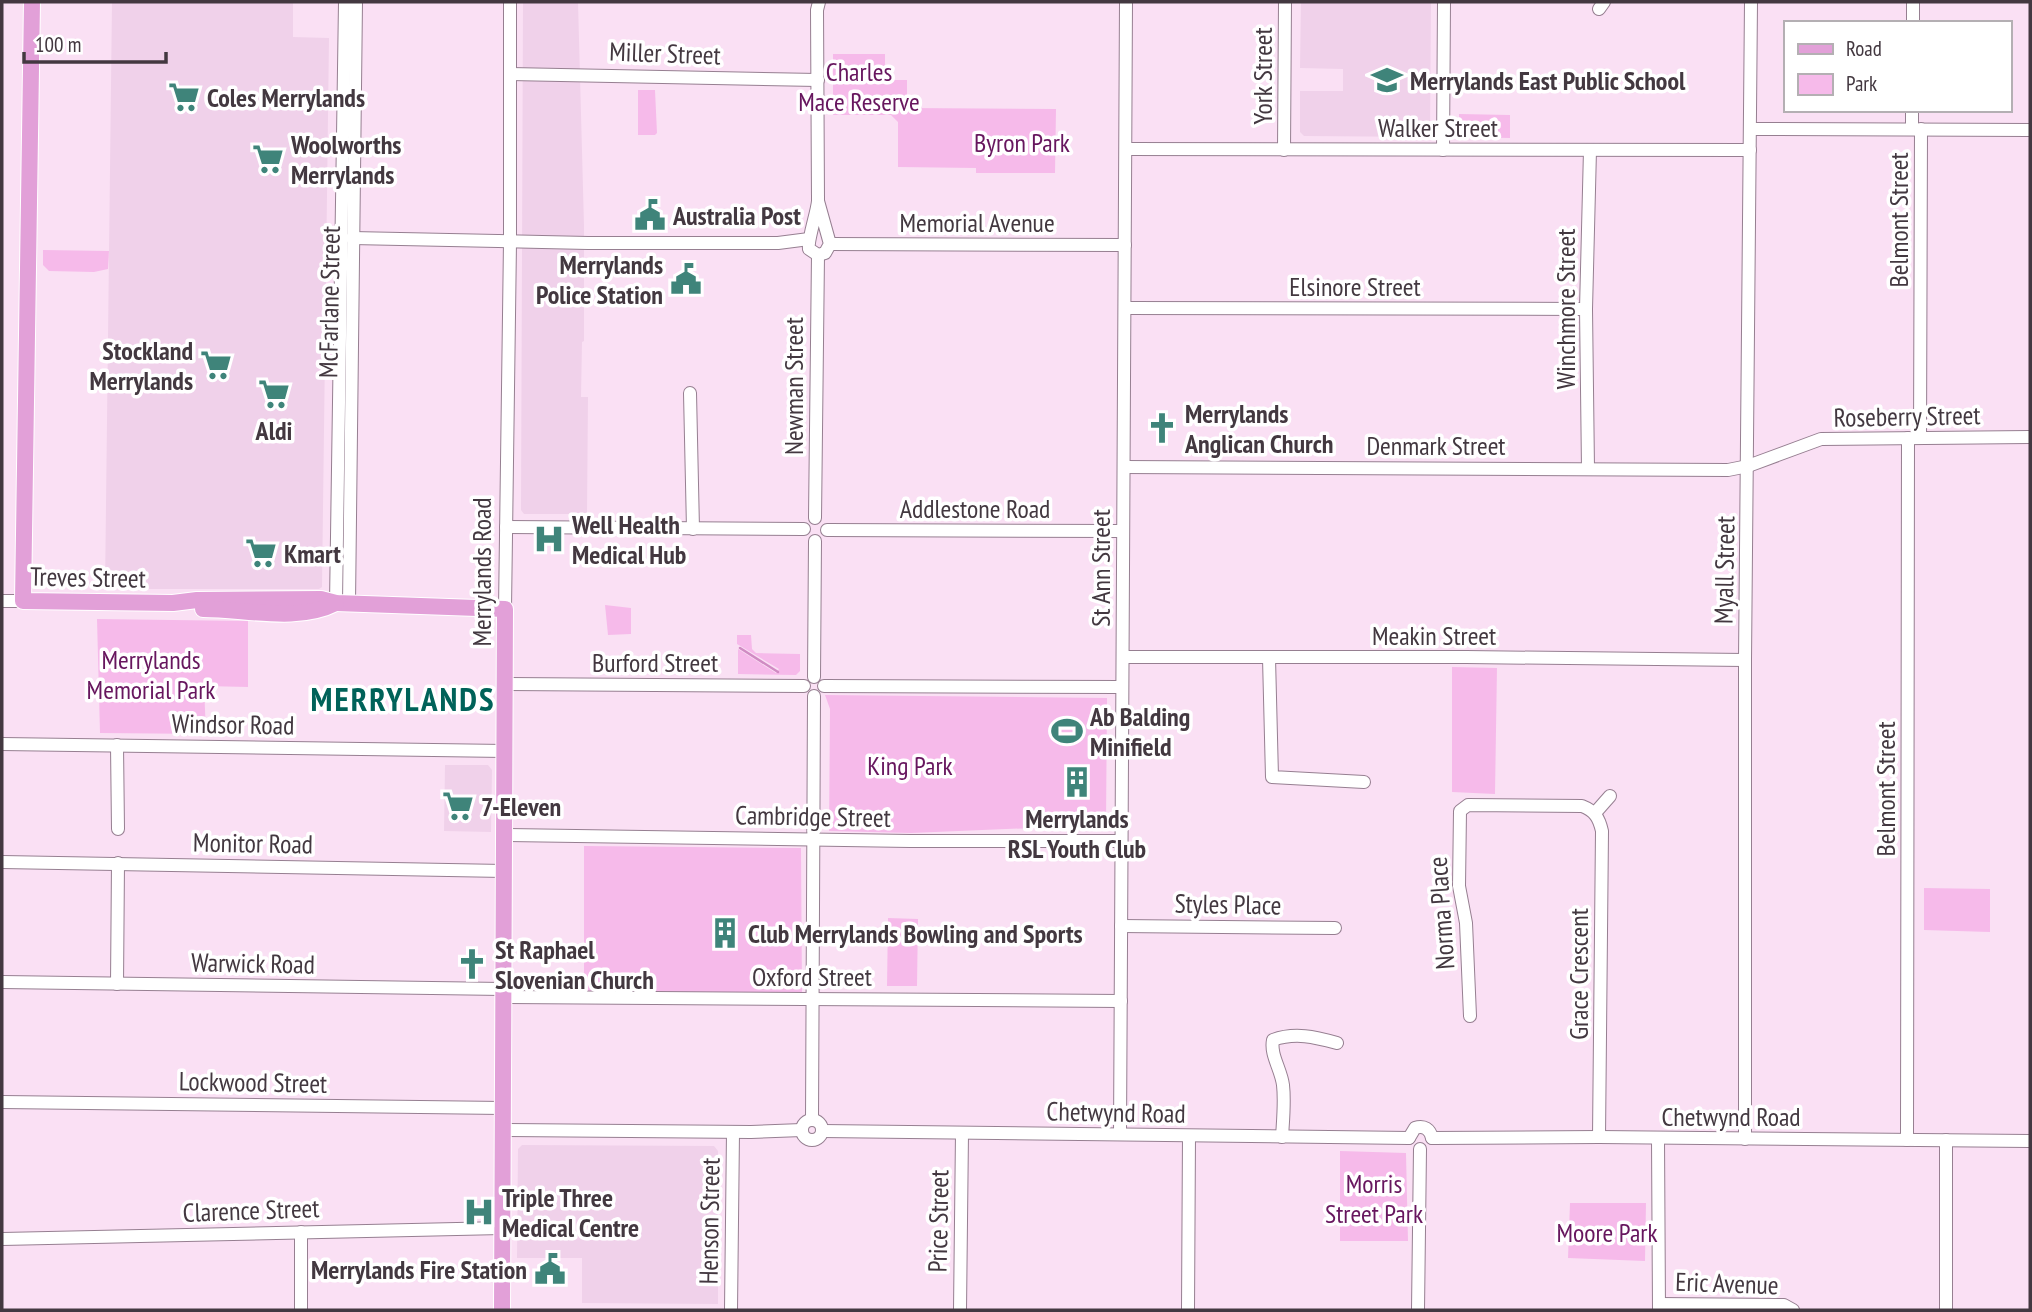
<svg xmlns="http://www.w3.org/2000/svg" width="2032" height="1312" font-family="'PT Sans Narrow',sans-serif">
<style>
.built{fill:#f0d1ea}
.green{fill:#f6baea}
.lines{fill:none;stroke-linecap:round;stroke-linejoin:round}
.stream{stroke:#d08bc3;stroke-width:2.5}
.minor-casing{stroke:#967f91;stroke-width:14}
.major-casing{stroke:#fff;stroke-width:18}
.minor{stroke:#fff;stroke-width:12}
.major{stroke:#e2a0d8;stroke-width:16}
.labels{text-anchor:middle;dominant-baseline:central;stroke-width:7;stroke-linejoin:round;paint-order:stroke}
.street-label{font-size:26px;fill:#433840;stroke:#fff}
.park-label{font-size:26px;fill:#67165e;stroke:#fff}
.poi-label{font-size:26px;font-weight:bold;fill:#433840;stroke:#fff;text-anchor:start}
.district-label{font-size:33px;font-weight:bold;letter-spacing:2px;fill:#006259;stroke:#fff}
</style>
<rect width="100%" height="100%" fill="#fae0f4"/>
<!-- built -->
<g class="built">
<path d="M112,2H293V37L329,38L322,587L319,589H105Z"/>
<path d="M523,2H578L584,226V341L582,342L581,397H588L587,514H524L521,510Z"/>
<path d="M1301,2H1431L1430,137L1304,136L1300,132V91H1343V69L1300,68Z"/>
<path d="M445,765H488L492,770L491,832L444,831Z"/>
<path d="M522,1145L714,1146L718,1151V1304L582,1303V1258H517L518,1149Z"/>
</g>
<!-- green -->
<g class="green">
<path d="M833,54H885V80H907V108L1056,109L1055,173H976V168L898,167V122L891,115H833Z"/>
<path d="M638,90H655L657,133L655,135H638Z"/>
<path d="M1459,114L1510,115V138L1463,137L1459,133Z"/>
<path d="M43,250L109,251L108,269L94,272L49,271L43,265Z"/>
<path d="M605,605L631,608V634L608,635Z"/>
<path d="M97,619L248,621V687L204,686L206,734L100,733Z"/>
<path d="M737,635H751L752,649L756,653L800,654V671L796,675L738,674V649L776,673L779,669L737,644Z"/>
<path d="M1452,667L1497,668L1495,794L1452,792Z"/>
<path d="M825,695L1107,698L1106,825L911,833L829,831L830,709Z"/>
<path d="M584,846L801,848L802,993L584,997Z"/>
<path d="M1924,888L1990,889V932L1924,930Z"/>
<path d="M888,918L918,919L917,986H887Z"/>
<path d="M1340,1151L1406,1153L1408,1241H1340Z"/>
<path d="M1570,1203H1646L1645,1261L1568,1258Z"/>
</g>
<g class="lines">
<!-- stream -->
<path class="stream" d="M740,648L778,672"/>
<defs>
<g id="minor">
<path d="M1599,9L1604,2"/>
<path d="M1913,23V2"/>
<path d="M510,74L818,80"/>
<path d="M1912,110V128"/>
<path d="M1750,129L2030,130"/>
<path d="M1126,149L1750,150"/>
<path d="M1284,150L1285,2"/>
<path d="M1443,150L1444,2"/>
<path d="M818,201L830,244L825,253L818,255L809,249C807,241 817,213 818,201L817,10L819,2"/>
<path d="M352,238L588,243H778L809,239"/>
<path d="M830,244L1125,245"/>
<path d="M1125,308L1586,309"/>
<path d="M690,393L693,529"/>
<path d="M1920,438L1921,129"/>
<path d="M1124,467L1728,470L1748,466L1821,439L2030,437"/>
<path d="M1588,469L1586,309L1590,150"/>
<path d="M815,518L818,255"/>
<path d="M506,527L804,529"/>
<path d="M827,530L1123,531"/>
<path d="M2,601H23"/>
<path d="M336,603L345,2"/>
<path d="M349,603L356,2"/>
<path d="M505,609L510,242V2"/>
<path d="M1123,657H1466L1745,660"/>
<path d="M1269,658L1272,777L1364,782"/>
<path d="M814,677L815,541"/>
<path d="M505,684L804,686"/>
<path d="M824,686L1122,687"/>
<path d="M2,744L505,751"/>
<path d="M117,745L118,829"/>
<path d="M1595,813L1610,796"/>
<path d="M505,835L910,841H1121"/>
<path d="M2,862L504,871"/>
<path d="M1121,926L1335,928"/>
<path d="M2,982L503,989"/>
<path d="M117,984L118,863"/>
<path d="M503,997L1121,1001"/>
<path d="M1470,1016L1466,923L1459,886L1460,811L1468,805L1582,806C1595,811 1599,818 1602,831L1599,1137"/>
<path d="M2,1102L503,1108"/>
<path d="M812,1119L814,696"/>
<circle cx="812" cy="1130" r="10"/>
<path d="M503,1130L751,1132L802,1130"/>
<path d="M822,1131L1409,1138"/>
<path d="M1120,1134L1126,2"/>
<path d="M1282,1137C1283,1120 1285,1102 1283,1085C1281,1069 1270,1055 1273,1040C1295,1032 1315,1037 1337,1043"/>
<path d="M1409,1138L1415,1128C1424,1125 1430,1129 1432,1138"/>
<path d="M1432,1138L1599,1137L2030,1141"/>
<path d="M1658,1139L1659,1310"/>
<path d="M1745,1139V660L1751,2"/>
<path d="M1907,1140L1908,438"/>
<path d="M2,1239L502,1228"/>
<path d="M1659,1304L1784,1305L1793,1310"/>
<path d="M301,1310V1232"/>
<path d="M731,1310L733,1132"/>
<path d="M960,1310L962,1133"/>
<path d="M1188,1310L1189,1136"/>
<path d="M1418,1310L1420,1149"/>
<path d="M1946,1310V1140"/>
</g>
<g id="major">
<path d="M32,2L23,601L173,603L197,600L321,599L336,603L505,609L502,1310"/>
<path d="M203,609C246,609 297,623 336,603"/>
</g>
</defs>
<!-- minor casing -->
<use href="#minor" class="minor-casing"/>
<!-- major casing -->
<use href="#major" class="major-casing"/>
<!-- minor -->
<use href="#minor" class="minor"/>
<!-- major -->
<use href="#major" class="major"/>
</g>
<!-- icons -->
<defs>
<symbol id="school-bare" viewBox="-9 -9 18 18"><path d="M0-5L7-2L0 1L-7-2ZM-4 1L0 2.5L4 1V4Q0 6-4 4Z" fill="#3f847a" stroke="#fff" stroke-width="2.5" paint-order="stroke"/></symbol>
<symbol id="supermarket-bare" viewBox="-9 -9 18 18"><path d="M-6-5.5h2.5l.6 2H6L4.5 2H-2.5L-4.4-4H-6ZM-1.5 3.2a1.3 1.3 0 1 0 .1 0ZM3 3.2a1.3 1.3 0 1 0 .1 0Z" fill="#3f847a" stroke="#fff" stroke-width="2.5" paint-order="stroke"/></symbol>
<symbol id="civic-bare" viewBox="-9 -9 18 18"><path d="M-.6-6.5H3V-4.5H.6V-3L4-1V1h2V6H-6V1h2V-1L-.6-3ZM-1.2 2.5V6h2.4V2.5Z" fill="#3f847a" stroke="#fff" stroke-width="2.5" paint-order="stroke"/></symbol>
<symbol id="church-bare" viewBox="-9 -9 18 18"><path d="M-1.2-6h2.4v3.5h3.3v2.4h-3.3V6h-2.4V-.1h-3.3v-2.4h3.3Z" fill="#3f847a" stroke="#fff" stroke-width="2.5" paint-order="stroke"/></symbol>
<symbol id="hospital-bare" viewBox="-9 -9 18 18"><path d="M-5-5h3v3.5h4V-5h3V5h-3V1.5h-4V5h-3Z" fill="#3f847a" stroke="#fff" stroke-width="2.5" paint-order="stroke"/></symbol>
<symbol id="stadium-bare" viewBox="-9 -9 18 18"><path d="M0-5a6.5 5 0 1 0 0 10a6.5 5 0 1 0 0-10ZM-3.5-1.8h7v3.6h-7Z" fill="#3f847a" stroke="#fff" stroke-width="2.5" paint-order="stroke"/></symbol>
<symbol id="building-bare" viewBox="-9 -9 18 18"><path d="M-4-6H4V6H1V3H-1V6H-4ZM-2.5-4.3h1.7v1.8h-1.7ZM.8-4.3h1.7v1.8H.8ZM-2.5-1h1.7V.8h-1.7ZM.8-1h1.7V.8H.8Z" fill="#3f847a" stroke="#fff" stroke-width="2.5" paint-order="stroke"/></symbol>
</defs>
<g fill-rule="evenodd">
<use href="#school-bare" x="1365" y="58" width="44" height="44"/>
<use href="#supermarket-bare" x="162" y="75" width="44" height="44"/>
<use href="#supermarket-bare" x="246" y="137" width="44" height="44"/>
<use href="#civic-bare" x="628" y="193" width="44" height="44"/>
<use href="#civic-bare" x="664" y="257" width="44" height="44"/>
<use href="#supermarket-bare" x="194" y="343" width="44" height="44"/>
<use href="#supermarket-bare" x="252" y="372" width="44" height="44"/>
<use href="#church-bare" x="1140" y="406" width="44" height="44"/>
<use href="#hospital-bare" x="527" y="517" width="44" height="44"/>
<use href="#supermarket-bare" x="239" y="531" width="44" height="44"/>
<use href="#stadium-bare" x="1045" y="709" width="44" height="44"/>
<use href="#building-bare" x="1055" y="760" width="44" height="44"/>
<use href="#supermarket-bare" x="436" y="784" width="44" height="44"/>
<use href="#building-bare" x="703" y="911" width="44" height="44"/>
<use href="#church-bare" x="450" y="942" width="44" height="44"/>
<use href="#hospital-bare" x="457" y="1190" width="44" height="44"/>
<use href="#civic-bare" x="528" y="1247" width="44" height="44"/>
</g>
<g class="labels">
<!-- street labels -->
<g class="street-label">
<text transform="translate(665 53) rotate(2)">Miller Street</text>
<text transform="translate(1262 76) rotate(-90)">York Street</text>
<text x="1438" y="127">Walker Street</text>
<text transform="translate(1898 220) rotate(-90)">Belmont Street</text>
<text x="977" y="222">Memorial Avenue</text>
<text x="1355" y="286">Elsinore Street</text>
<text transform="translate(329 302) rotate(-89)">McFarlane Street</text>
<text transform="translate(1565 309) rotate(-90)">Winchmore Street</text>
<text transform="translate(793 386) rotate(-90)">Newman Street</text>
<text transform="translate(1907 416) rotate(-1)">Roseberry Street</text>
<text x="1436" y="445">Denmark Street</text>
<text x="975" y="508">Addlestone Road</text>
<text transform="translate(1100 568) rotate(-90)">St Ann Street</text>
<text transform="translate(1724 570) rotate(-89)">Myall Street</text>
<text transform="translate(481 572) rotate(-90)">Merrylands Road</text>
<text transform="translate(88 577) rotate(1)">Treves Street</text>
<text x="1434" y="635">Meakin Street</text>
<text x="655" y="662">Burford Street</text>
<text transform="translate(233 724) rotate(1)">Windsor Road</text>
<text transform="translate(1885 789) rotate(-90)">Belmont Street</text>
<text transform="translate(813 816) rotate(1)">Cambridge Street</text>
<text transform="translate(253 843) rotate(1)">Monitor Road</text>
<text transform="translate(1228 904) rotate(1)">Styles Place</text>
<text transform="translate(1441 913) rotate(-94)">Norma Place</text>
<text transform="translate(253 963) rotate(1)">Warwick Road</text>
<text transform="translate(1578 974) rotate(-90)">Grace Crescent</text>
<text x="812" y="976">Oxford Street</text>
<text transform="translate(253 1082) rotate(1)">Lockwood Street</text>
<text transform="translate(1116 1112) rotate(1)">Chetwynd Road</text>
<text x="1731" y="1116">Chetwynd Road</text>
<text transform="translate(251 1210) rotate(-2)">Clarence Street</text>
<text transform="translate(709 1221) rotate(-89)">Henson Street</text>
<text transform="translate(938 1221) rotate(-89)">Price Street</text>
<text transform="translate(1727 1283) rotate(2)">Eric Avenue</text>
</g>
<!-- park labels -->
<g class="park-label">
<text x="859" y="71">Charles<tspan x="859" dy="30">Mace Reserve</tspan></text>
<text x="1022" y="142">Byron Park</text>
<text x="151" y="659">Merrylands<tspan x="151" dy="30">Memorial Park</tspan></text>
<text x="910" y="765">King Park</text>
<text x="1374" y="1183">Morris<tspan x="1374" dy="30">Street Park</tspan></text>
<text x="1607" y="1232">Moore Park</text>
</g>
<!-- poi labels -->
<g class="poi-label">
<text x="1410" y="80">Merrylands East Public School</text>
<text x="207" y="97">Coles Merrylands</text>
<text x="291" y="144">Woolworths<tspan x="291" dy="30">Merrylands</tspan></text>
<text x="673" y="215">Australia Post</text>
<text x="663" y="264" text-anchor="end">Merrylands<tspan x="663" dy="30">Police Station</tspan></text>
<text x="193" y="350" text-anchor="end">Stockland<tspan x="193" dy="30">Merrylands</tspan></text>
<text x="1185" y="413">Merrylands<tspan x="1185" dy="30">Anglican Church</tspan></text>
<text x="274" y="430" text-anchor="middle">Aldi</text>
<text x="572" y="524">Well Health<tspan x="572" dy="30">Medical Hub</tspan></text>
<text x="284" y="553">Kmart</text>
<text x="1090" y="716">Ab Balding<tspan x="1090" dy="30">Minifield</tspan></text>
<text x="481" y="806">7-Eleven</text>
<text x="1077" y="818" text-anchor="middle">Merrylands<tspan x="1077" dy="30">RSL Youth Club</tspan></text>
<text x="748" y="933">Club Merrylands Bowling and Sports</text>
<text x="495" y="949">St Raphael<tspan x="495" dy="30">Slovenian Church</tspan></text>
<text x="502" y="1197">Triple Three<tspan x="502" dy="30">Medical Centre</tspan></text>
<text x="527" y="1269" text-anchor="end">Merrylands Fire Station</text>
</g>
<!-- district labels -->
<g class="district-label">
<text x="403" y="698">MERRYLANDS</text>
</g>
</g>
<!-- border -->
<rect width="2032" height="1312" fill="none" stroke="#433840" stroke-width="7"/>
<!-- legend -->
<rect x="1784" y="21" width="228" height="91" fill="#ffffff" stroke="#b4afb3" stroke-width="2"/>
<rect x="1798" y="44" width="35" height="10" fill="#e2a0d8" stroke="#b4afb3" stroke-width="2"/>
<text x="1846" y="56" font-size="21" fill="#433840">Road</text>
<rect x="1798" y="74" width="35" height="21" fill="#f6baea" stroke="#b4afb3" stroke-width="2"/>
<text x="1846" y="91" font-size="21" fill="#433840">Park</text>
<!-- scale -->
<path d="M24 52v10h142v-10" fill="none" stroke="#433840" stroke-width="3.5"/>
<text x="35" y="52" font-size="21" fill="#433840" stroke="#ffffff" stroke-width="5" paint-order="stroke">100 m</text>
</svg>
